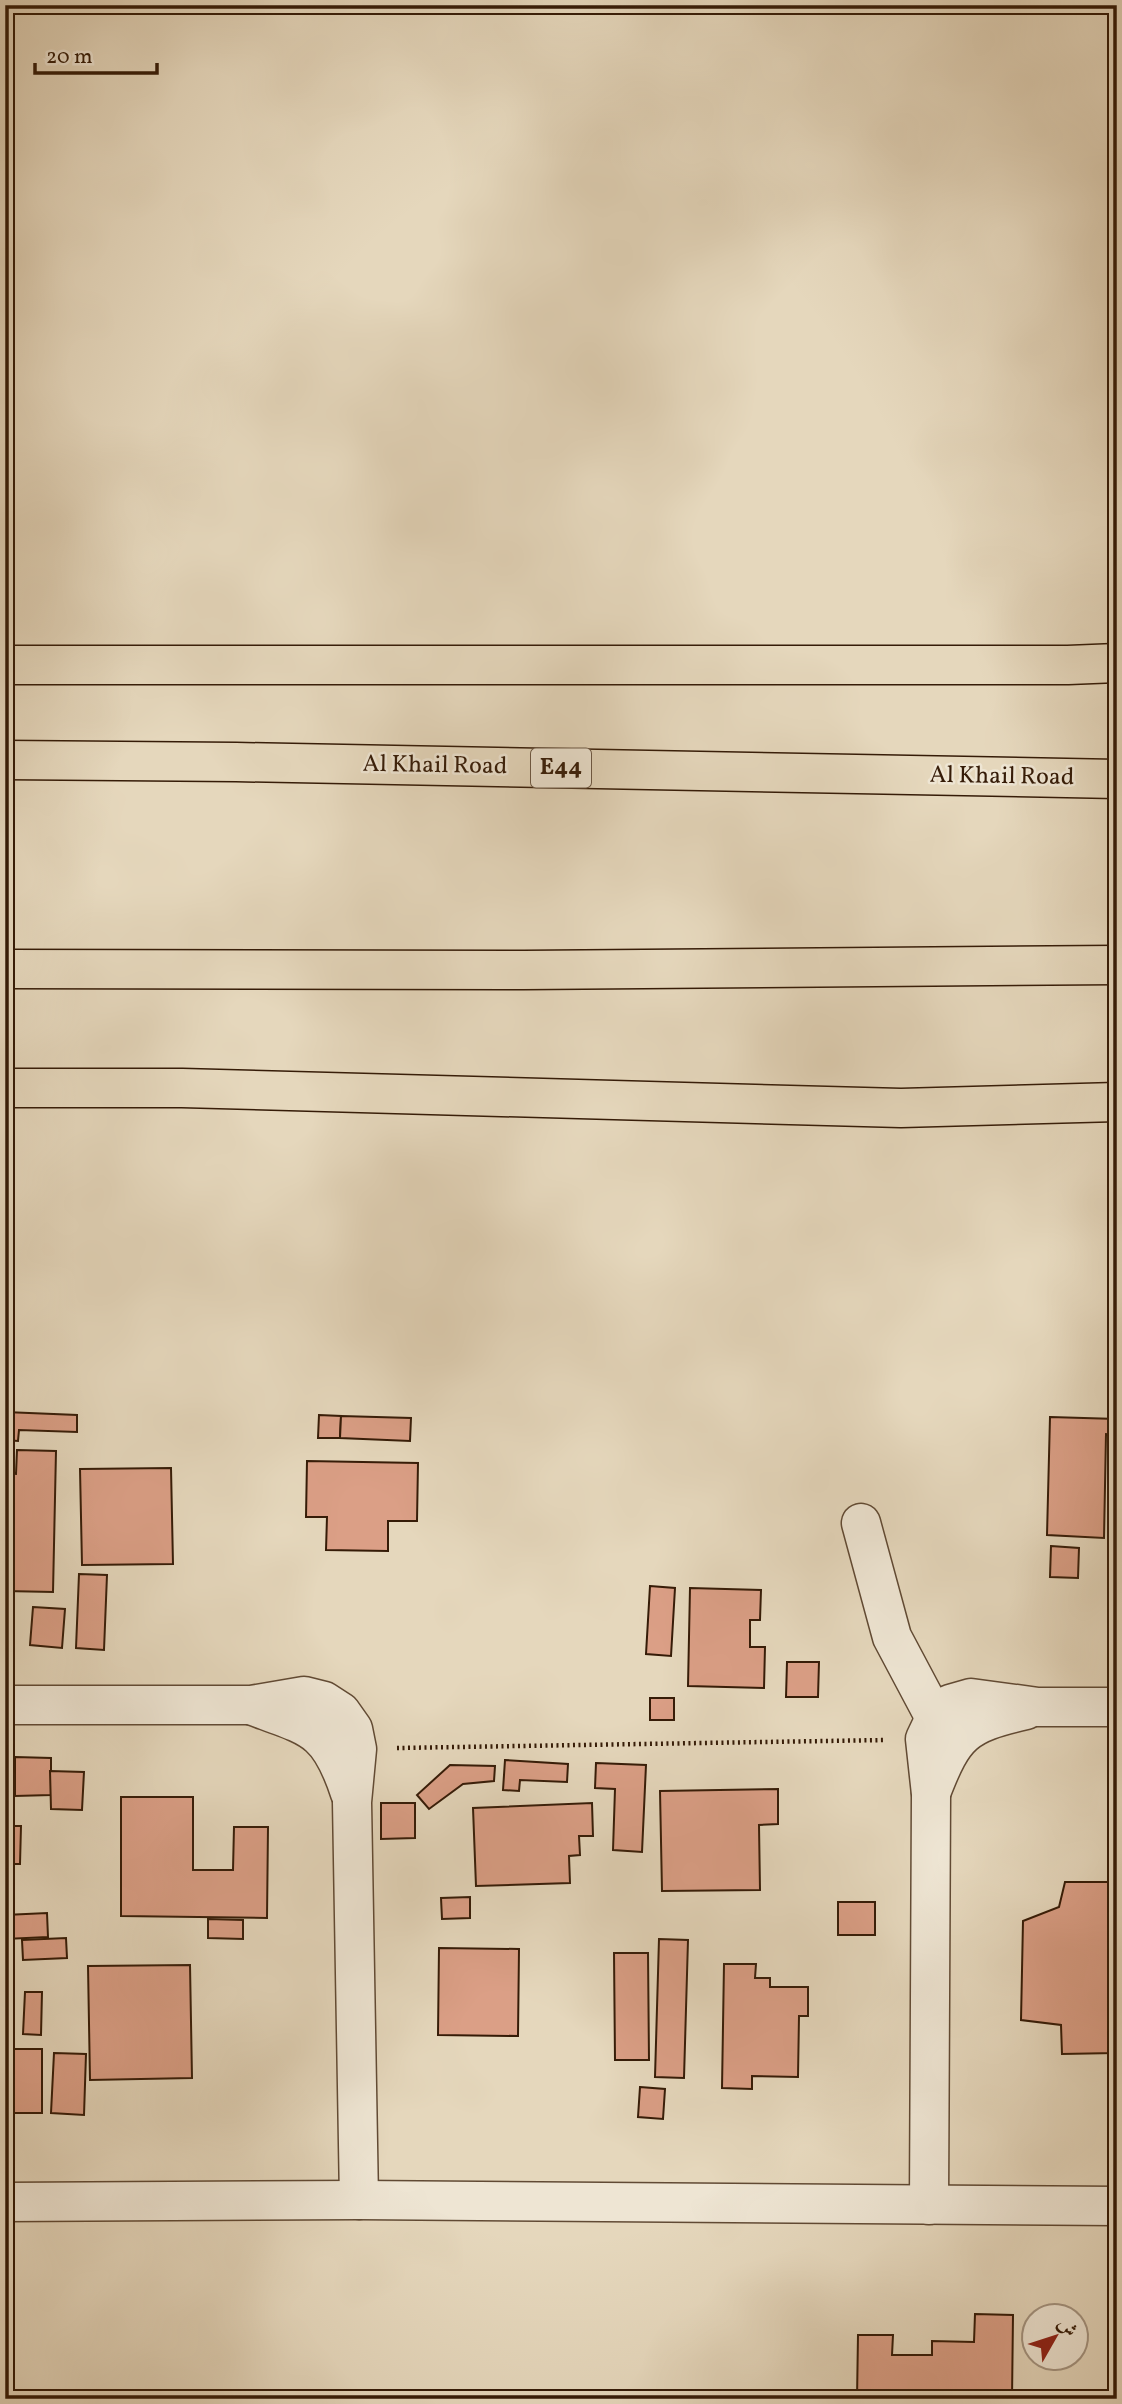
<svg xmlns="http://www.w3.org/2000/svg" width="1122" height="2404" font-family="Vollkorn,Amiri,serif">
<style>
.building{fill:#db9f86;stroke:#351b07;stroke-width:2}
.lines{fill:none;stroke-linecap:round;stroke-linejoin:round}
.minor-casing{stroke:#614a34;stroke-width:41}
.highway-casing{stroke:#351b07;stroke-width:41}
.path{stroke:#351b07;stroke-width:4.5;stroke-dasharray:2 3.5;stroke-linecap:butt}
.minor{stroke:#eee5d3;stroke-width:38}
.highway{stroke:#e5d7bc;stroke-width:38}
.labels{text-anchor:middle;dominant-baseline:central;stroke-width:5;stroke-linejoin:round;paint-order:stroke}
.shield{fill:#eee5d3;stroke:#6c5844;stroke-width:2}
.shield-label{font-size:23px;font-weight:bold;fill:#351b07}
.street-label{font-size:24px;fill:#351b07;stroke:#eee5d3}
</style>
<rect width="100%" height="100%" fill="#e5d7bc"/>
<filter id="stains"><feTurbulence type="fractalNoise" baseFrequency=".00286" numOctaves="4"/><feColorMatrix values="0 0 0 0 .2 0 0 0 0 .09 0 0 0 0 .02 0 0 0 .5 -.17"/></filter>
<radialGradient id="worn" r=".72"><stop offset=".6" stop-color="#630" stop-opacity="0"/><stop offset="1" stop-color="#630" stop-opacity=".3"/></radialGradient>
<!-- building -->
<g class="building">
<path d="M5,1412L77,1415V1432L19,1430L18,1441L5,1440Z"/>
<path d="M319,1415L341,1416L340,1438H318Z"/>
<path d="M341,1416L411,1418L410,1441L340,1438Z"/>
<path d="M1050,1417L1117,1419V1435L1106,1434L1104,1538L1047,1535Z"/>
<path d="M17,1450L56,1451L53,1592L5,1591V1473L16,1474Z"/>
<path d="M307,1461L418,1463L417,1521H388V1551L326,1550L327,1517H306Z"/>
<path d="M171,1468L173,1564L82,1565L80,1469Z"/>
<path d="M1051,1546L1079,1548L1078,1578L1050,1577Z"/>
<path d="M79,1574L107,1575L104,1650L76,1648Z"/>
<path d="M650,1586L675,1588L671,1656L646,1654Z"/>
<path d="M690,1588L761,1590L760,1620H750V1647H765L764,1688L688,1686Z"/>
<path d="M33,1607L65,1609L62,1648L30,1645Z"/>
<path d="M787,1662H819L818,1697H786Z"/>
<rect x="650" y="1698" width="24" height="22"/>
<path d="M15,1757L51,1758V1795L15,1796Z"/>
<path d="M505,1760L568,1764L567,1782L520,1780L519,1791L503,1790Z"/>
<path d="M596,1763L646,1765L642,1852L613,1850L615,1789L595,1788Z"/>
<path d="M450,1765L495,1766L494,1781L463,1784L429,1809L417,1795Z"/>
<path d="M50,1771L84,1772L82,1810L51,1809Z"/>
<path d="M778,1789V1824L759,1825L760,1890L662,1891L660,1791Z"/>
<path d="M121,1797H193V1870H233L234,1827H268L267,1918L121,1916Z"/>
<path d="M381,1803H415V1838L381,1839Z"/>
<path d="M592,1803L593,1836H579L580,1855L569,1856L570,1883L476,1886L473,1808Z"/>
<path d="M5,1826H21L20,1864H11L10,1884H5Z"/>
<path d="M1065,1882H1117L1115,2053L1062,2054L1061,2025L1021,2020L1023,1921L1059,1907Z"/>
<path d="M470,1897V1918L442,1919L441,1898Z"/>
<rect x="838" y="1902" width="37" height="33"/>
<path d="M47,1913L48,1937L5,1939V1915Z"/>
<path d="M208,1919L243,1920V1939L208,1938Z"/>
<path d="M66,1938L67,1958L23,1960L22,1940Z"/>
<path d="M659,1939L688,1940L684,2078L655,2077Z"/>
<path d="M439,1948L519,1949L518,2036L438,2035Z"/>
<path d="M614,1953H648L649,2060H615Z"/>
<path d="M724,1964H756L755,1978H770V1987H808V2016H799L798,2077L752,2076V2089L722,2088Z"/>
<path d="M190,1965L192,2078L90,2080L88,1966Z"/>
<path d="M25,1992H42L41,2035L23,2034Z"/>
<rect x="9" y="2049" width="33" height="64"/>
<path d="M54,2053L86,2054L84,2115L51,2113Z"/>
<path d="M640,2087L665,2089L663,2119L638,2117Z"/>
<path d="M975,2314L1013,2315L1012,2399H857L858,2335H893L892,2355H932V2341L974,2342Z"/>
</g>
<g class="lines">
<defs>
<g id="minor">
<path d="M861,1523L892,1637L935,1718"/>
<path d="M5,1705H251L304,1696L324,1701L341,1712L353,1729L357,1749L352,1802L359,2200"/>
<path d="M253,1706C313,1728 329,1729 350,1793"/>
<path d="M931,1793C954,1733 964,1724 1026,1710"/>
<path d="M5,2202L359,2200L1117,2206"/>
<path d="M929,2205L931,1794L925,1739L935,1718L950,1704L971,1698L1038,1707H1117"/>
</g>
<g id="highway">
<path d="M5,665H1068L1117,663"/>
<path d="M5,760L236,762L1117,779"/>
<path d="M5,969L524,970L1117,965"/>
<path d="M5,1088H182L901,1108L1117,1102"/>
</g>
</defs>
<!-- minor casing -->
<use href="#minor" class="minor-casing"/>
<!-- highway casing -->
<use href="#highway" class="highway-casing"/>
<!-- path -->
<path class="path" d="M397,1748L886,1740"/>
<!-- minor -->
<use href="#minor" class="minor"/>
<!-- highway -->
<use href="#highway" class="highway"/>
</g>
<g class="labels">
<!-- shield labels -->
<rect class="shield" x="531" y="748.5" width="60" height="39" rx="5"/>
<g class="shield-label">
<text x="561" y="768">E44</text>
</g>
<!-- street labels -->
<g class="street-label">
<text transform="translate(435 766) rotate(1)">Al Khail Road</text>
<text transform="translate(1002 777) rotate(1)">Al Khail Road</text>
</g>
</g>
<!-- margin -->
<rect width="1122" height="2404" fill="none" stroke="#e5d7bc" stroke-width="28"/>
<rect x="7" y="7" width="1108" height="2390" fill="none" stroke="#351b07" stroke-width="3.5"/>
<rect x="14" y="14" width="1094" height="2376" fill="none" stroke="#351b07" stroke-width="2"/>
<!-- north arrow -->
<g transform="translate(1055 2337) rotate(51)"><circle r="33" fill="#eee5d3" stroke="#a49481" stroke-width="2"/>
<path d="M0-5L12 26L0 18L-12 26Z" fill="#8f2418"/>
<text y="-10" font-size="19" font-weight="bold" text-anchor="middle" fill="#351b07">ش</text>
</g>
<!-- scale -->
<path d="M35 63v10h122v-10" fill="none" stroke="#351b07" stroke-width="3.5"/>
<text x="46" y="63" font-size="21" fill="#351b07" stroke="#eee5d3" stroke-width="5" paint-order="stroke">20 m</text>
<rect width="100%" height="100%" filter="url(#stains)"/>
<rect width="100%" height="100%" fill="url(#worn)"/>
</svg>
